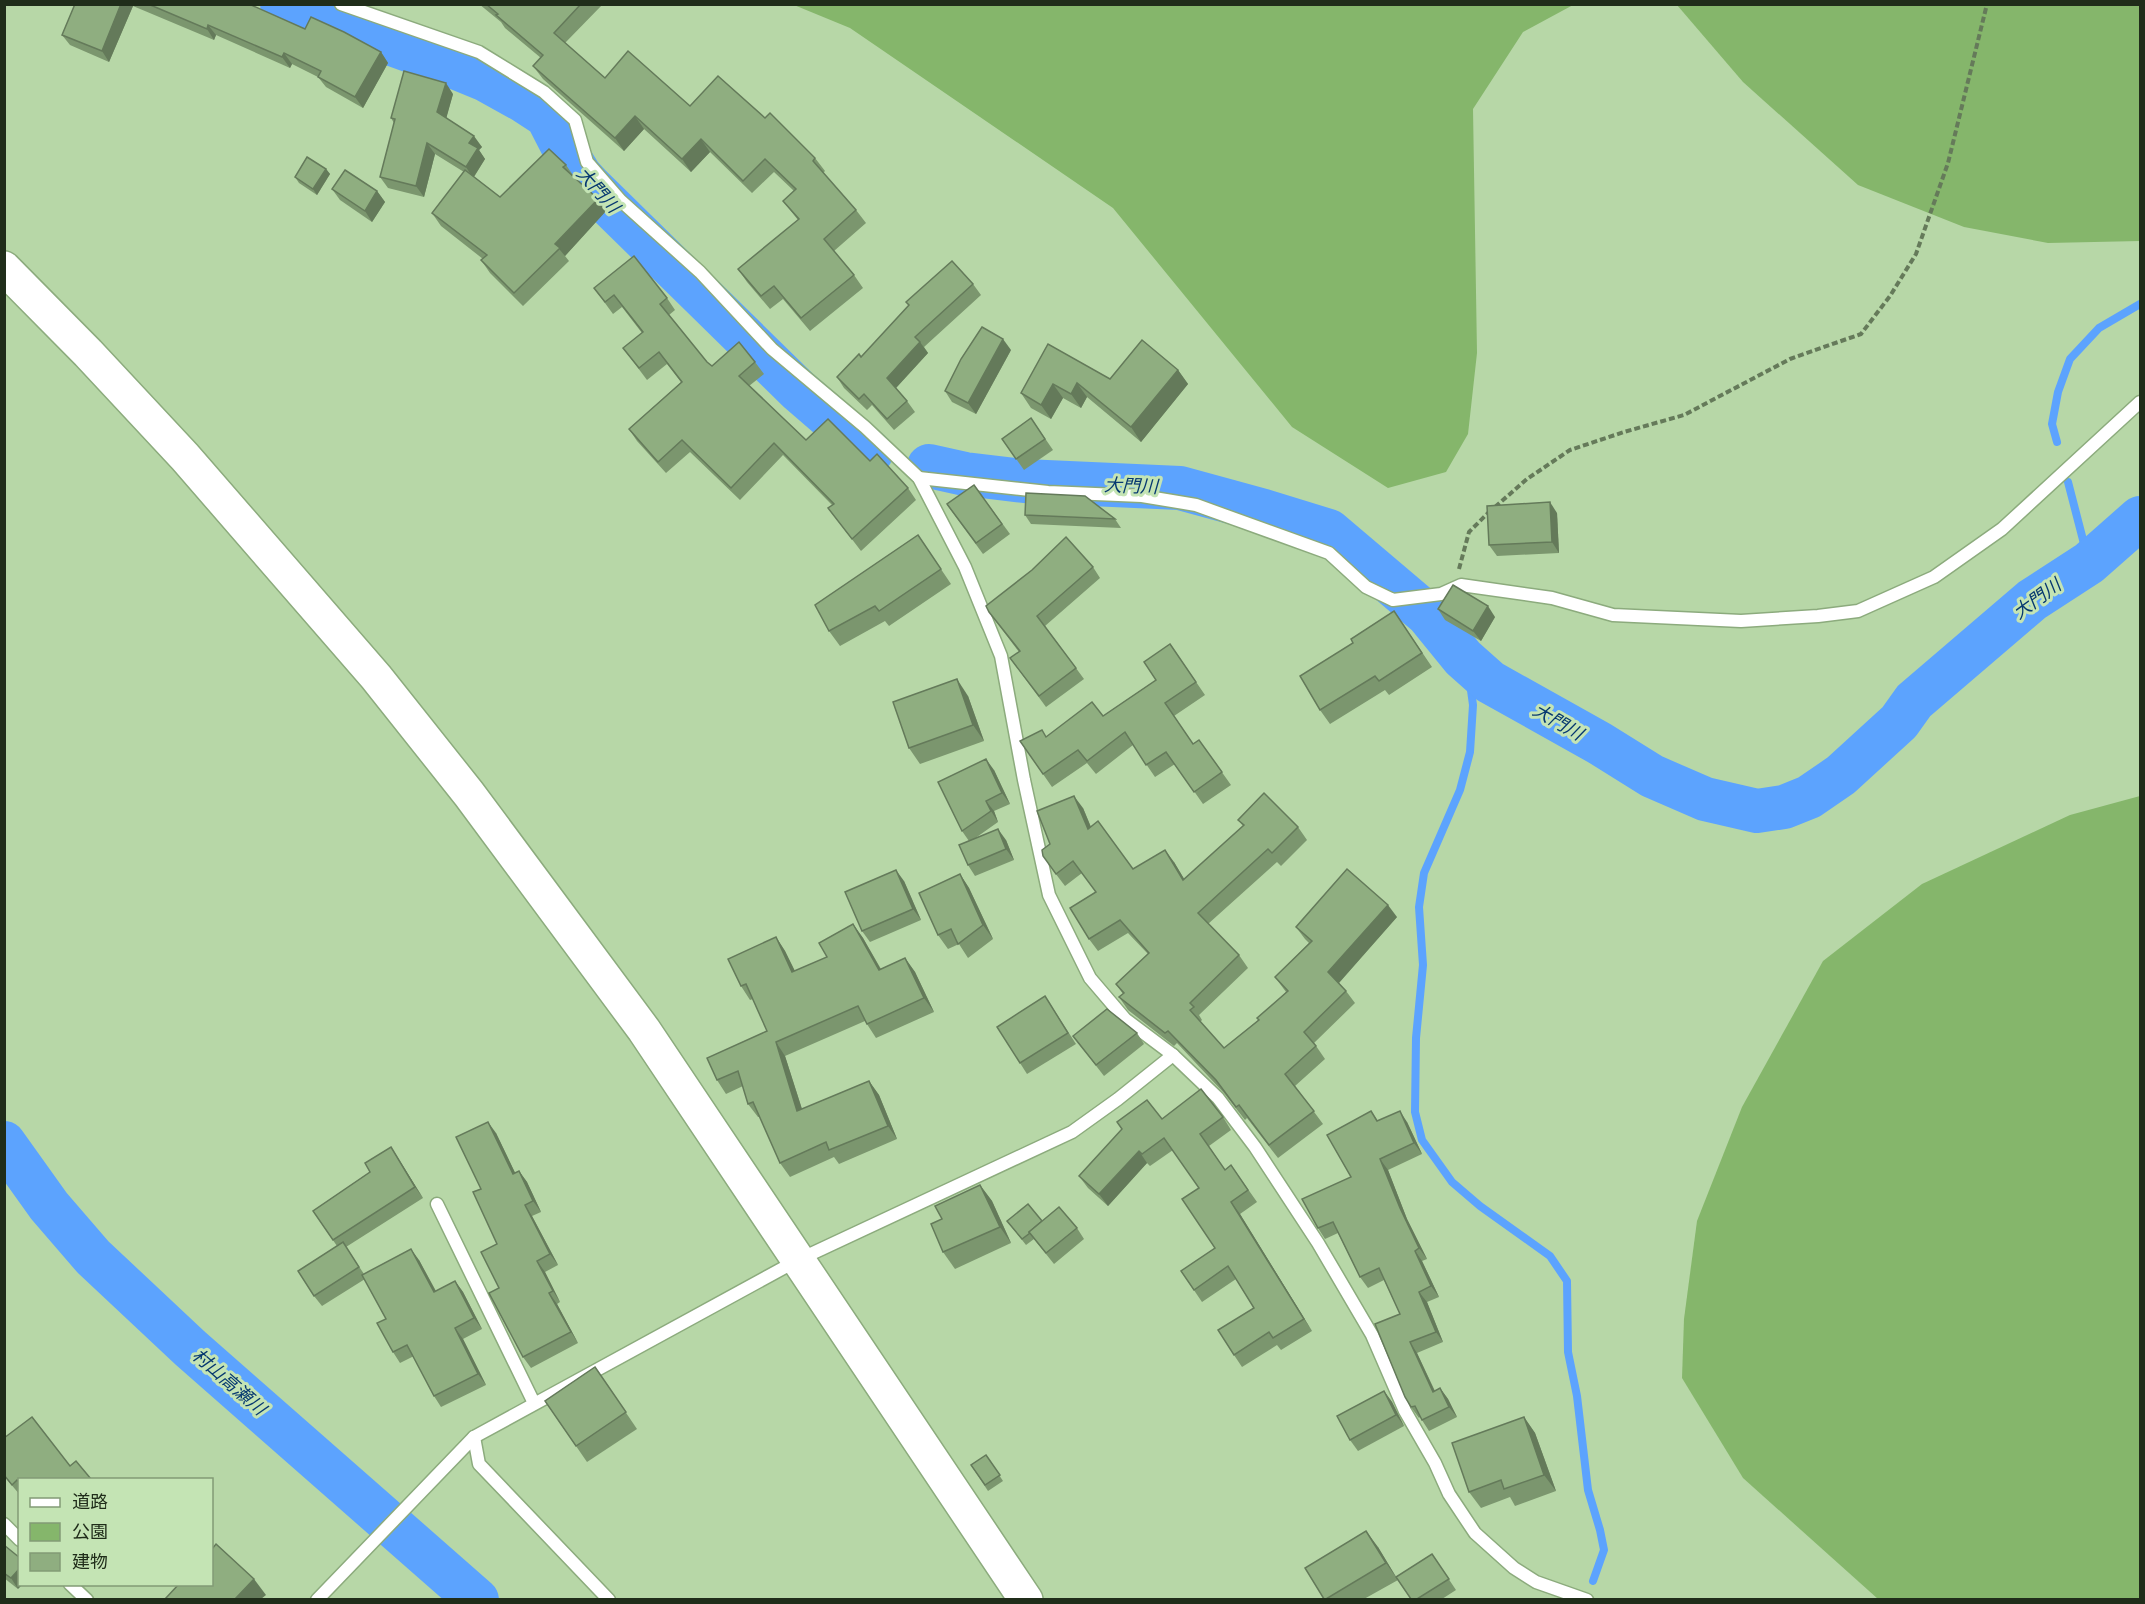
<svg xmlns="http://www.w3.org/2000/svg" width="2145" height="1604" font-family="Figtree,'Noto Sans JP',sans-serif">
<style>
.green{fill:#85b66b}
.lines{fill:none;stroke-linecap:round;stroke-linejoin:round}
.stream{stroke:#5ca3fe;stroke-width:8}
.river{stroke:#5ca3fe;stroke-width:44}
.lane-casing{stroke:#8cab7d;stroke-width:15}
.secondary-casing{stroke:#8cab7d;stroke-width:36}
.path{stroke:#657a5a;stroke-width:4;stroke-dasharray:6 3;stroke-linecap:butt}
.lane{stroke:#fff;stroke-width:12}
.secondary{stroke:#fff;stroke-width:33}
.wall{fill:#7b966e}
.shaded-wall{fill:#647a5a}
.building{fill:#8fae80;stroke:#647a5a;stroke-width:1.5}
.labels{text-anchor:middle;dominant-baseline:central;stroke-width:6;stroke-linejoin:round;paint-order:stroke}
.water-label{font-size:18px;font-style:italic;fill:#063870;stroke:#c4e4b4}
</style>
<rect width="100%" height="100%" fill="#b7d7a7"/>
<!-- green -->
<g class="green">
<path d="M794,5H1573L1523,32L1473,109L1477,353L1468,434L1446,472L1388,488L1292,427L1113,208L850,28Z"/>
<path d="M1677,5H2140V241L2048,243L1964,227L1858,185L1743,82Z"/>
<path d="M2140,796V1599H1878L1743,1478L1682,1378L1684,1319L1697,1221L1742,1107L1823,961L1922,884L2070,815Z"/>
</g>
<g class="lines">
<!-- stream -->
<g class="stream">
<path d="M2057,442L2052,424L2058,392L2070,359L2099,328L2140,304"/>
<path d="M2068,482L2089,563"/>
<path d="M1467,661L1473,705L1470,752L1460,790L1424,873L1419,907L1423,965L1416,1038L1415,1112L1422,1140L1452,1182L1480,1206L1550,1256L1567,1281L1568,1352L1577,1396L1588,1490L1600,1530L1604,1550L1593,1581"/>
</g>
<!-- river -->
<g class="river">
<path d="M282,4L447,64L486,80L524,101L547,116L564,149L580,175L591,187L798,390L871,453"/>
<path d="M929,466L965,474L1024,481L1180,488L1264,511L1329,531L1428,615L1463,658L1490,682L1599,743L1652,776L1705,799L1757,811L1784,807L1809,797L1841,775L1899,722L1914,701L2032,600L2089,563L2140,518"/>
<path d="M4,1143L49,1206L93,1257L190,1348L477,1600"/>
</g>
<defs>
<g id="lane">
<path d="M341,4L479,52L544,92L575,120L587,162L620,200L700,272L772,349L865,427L919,478L965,567L1001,656L1024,780L1049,895L1090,978L1125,1019L1173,1055L1218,1098L1255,1147L1318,1243L1372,1335L1405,1411L1435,1463L1449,1494L1475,1533L1514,1568L1536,1582L1587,1600"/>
<path d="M919,478L1048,492L1142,496L1196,505L1329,553L1366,587L1393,600L1441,594L1461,585L1552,598L1613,615L1741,621L1818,616L1858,611L1934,577L2002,529L2140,402"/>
<path d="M437,1204L534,1403"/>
<path d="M474,1437L479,1464L609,1600"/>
<path d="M4,1524L20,1540"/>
<path d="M70,1584L87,1600"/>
<path d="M317,1600L474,1437L798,1260L1072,1132L1118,1099L1173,1055"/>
</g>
<path id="secondary" d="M4,268L88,353L185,457L376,677L469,794L644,1030L1026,1600"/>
</defs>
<!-- lane casing -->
<use href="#lane" class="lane-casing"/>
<!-- secondary casing -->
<use href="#secondary" class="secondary-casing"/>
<!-- path -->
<g class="path">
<path d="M1495,507L1527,479L1570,450L1624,432L1684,415L1790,359L1861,334L1890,296L1916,254L1948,163L1987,4"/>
<path d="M1459,569L1469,532L1489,512"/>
</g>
<!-- lane -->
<use href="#lane" class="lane"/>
<!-- secondary -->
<use href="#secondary" class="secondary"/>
</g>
<!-- wall -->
<g class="wall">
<path d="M75,4H249L305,29L381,52L388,63L363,108L326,87L318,77L292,64L290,68L216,35L214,40L133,6L109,62L70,45L62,35Z"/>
<path d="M479,4H603L565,43L605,78L690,106L765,118L815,158L825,171L823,173L856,210L866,223L834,251L854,275L863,288L810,331L783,299L770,309L747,282L738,269L798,220L783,201L794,191L774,172L752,193L710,152L691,172L644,129L624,151L543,79L533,66L541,58L505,28L501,22Z"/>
<path d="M453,94L446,118L482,147L479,150L485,159L474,177L500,197L566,165L575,178L598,199L606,211L565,256L569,261L523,306L490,273L481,260L483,259L441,226L432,213L464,172L435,154L424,197L388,188L380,177L394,123L391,118Z"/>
<path d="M326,169L330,174L317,195L299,183L295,177Z"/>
<path d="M332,189L377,191L385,202L372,222L340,200Z"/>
<path d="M973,284L981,295L924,347L928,353L896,388L907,401L915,412L894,430L872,405L867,410L844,388L837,377L861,357L909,306L906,302Z"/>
<path d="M594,288L667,298L675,310L669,315L707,362L712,366L755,362L764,374L749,386L806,440L870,461L908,488L916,500L861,551L828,508L832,505L783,455L740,500L690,452L666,473L637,441L629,429L681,382L667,364L647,380L623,348L642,333L622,307L613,314Z"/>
<path d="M1048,344L1110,379L1178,370L1188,384L1141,442L1087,397L1081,408L1063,398L1051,419L1031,408L1021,393Z"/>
<path d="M1011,350L976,414L952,402L945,391Z"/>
<path d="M1031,418L1053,450L1024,470L1002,439Z"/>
<path d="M974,485L1010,534L983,554L947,505Z"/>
<path d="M1557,513L1559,553L1497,556L1489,545Z"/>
<path d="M1025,515L1115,519L1121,528L1031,524Z"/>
<path d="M918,535L951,584L889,626L885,621L840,646L829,631Z"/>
<path d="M1093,567L1100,578L1045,626L1084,679L1046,707L1010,658L1019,652L989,612Z"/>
<path d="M1438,609L1495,617L1481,641L1445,620Z"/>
<path d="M1394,611L1432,667L1389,695L1385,690L1330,724L1320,710L1353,643Z"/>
<path d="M1170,644L1205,695L1174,716L1193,744L1199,740L1231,785L1203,804L1175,764L1155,777L1133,745L1096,774L1087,763L1052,787L1020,741L1046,737L1103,716L1156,680Z"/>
<path d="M968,696L984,741L920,764L909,748Z"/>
<path d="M994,770L1010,804L994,811L998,822L974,839L1006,840L1014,860L975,876L968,865L969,841L962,831Z"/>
<path d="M1083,808L1091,827L1133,869L1174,862L1184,879L1243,826L1238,820L1298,827L1307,840L1281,866L1277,862L1208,924L1239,955L1248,968L1199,1015L1202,1020L1200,1022L1224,1048L1258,1020L1286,992L1275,977L1309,943L1305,939L1296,927L1397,917L1339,983L1346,991L1355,1003L1314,1043L1325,1059L1295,1086L1323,1124L1278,1158L1247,1118L1245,1120L1224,1093L1177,1043L1174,1046L1128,1010L1119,997L1123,994L1116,984L1148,954L1128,933L1098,951L1089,939L1096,892L1082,873L1065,886L1052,869L1050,844Z"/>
<path d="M960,874L969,888L993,939L968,958L959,944L948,949L938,935Z"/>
<path d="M904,881L921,920L870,942L862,931Z"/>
<path d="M853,924L863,938L881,969L905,958L915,972L934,1012L876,1038L865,1021L785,1056L802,1109L869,1081L879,1095L897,1139L839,1164L834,1157L790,1177L780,1163L760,1117H758L748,1104L743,1086L726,1094L717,1080L767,1031L753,999L750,1000L741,986L776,937L785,951L795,971L827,957Z"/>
<path d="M1045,996L1076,1044L1027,1074L1020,1063Z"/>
<path d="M1137,1033L1144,1044L1104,1076L1073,1036Z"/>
<path d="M1371,1111L1378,1121L1407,1122L1422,1154L1388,1170L1407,1219L1427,1259L1422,1261L1439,1297L1427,1302L1443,1342L1417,1353L1435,1391L1440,1388L1448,1399L1457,1417L1429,1431L1420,1417L1419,1418L1411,1407L1400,1314L1384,1280L1368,1288L1360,1277L1338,1233L1325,1239L1318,1228L1351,1177Z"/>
<path d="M1223,1117L1231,1130L1209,1146L1225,1170L1231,1165L1257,1202L1240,1214L1312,1331L1281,1350L1277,1345L1242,1367L1234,1355L1254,1308L1236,1279L1202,1302L1181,1271L1215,1248L1199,1188L1173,1150L1150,1166L1147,1163L1108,1206L1088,1188L1079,1176L1162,1119Z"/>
<path d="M496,1133L515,1173L519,1171L527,1182L541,1212L532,1216L558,1265L545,1272L560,1302L557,1304L578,1343L531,1368L523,1357L499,1288L497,1244L481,1189Z"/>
<path d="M391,1147L423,1198L346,1247L364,1274L419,1260L436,1291L455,1281L463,1292L482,1329L463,1339L486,1385L441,1407L434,1396L414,1356L400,1363L393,1352L386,1319L365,1279L322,1306L314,1296L337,1246L313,1211L370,1172Z"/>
<path d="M980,1185L992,1201L1011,1243L955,1269L943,1252Z"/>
<path d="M1007,1221H1042L1077,1228L1084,1239L1054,1264L1034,1239L1026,1245Z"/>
<path d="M595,1367L637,1429L587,1462L545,1401Z"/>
<path d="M1384,1391L1392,1402L1404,1426L1358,1451L1350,1440Z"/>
<path d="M1524,1417L1535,1433L1556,1491L1515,1506L1510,1497L1481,1508L1469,1492Z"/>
<path d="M4,1438L91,1479H20V1495L4,1476Z"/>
<path d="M986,1455L1003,1481L988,1491L971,1465Z"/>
<path d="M4,1545L18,1589L4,1578Z"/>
<path d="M1378,1547L1396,1577L1432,1554L1456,1590L1442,1599H1411L1398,1580L1364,1599H1324Z"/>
</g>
<!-- shaded-wall -->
<g class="shaded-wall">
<path d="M121,4H132L133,6L109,62L102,51Z"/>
<path d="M208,25L216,35L214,40L207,29Z"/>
<path d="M381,52L388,63L363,108L355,97Z"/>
<path d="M284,53L292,64L290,68L282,57Z"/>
<path d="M446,83L453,94L445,123L437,112Z"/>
<path d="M635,116L644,129L624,151L615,138Z"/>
<path d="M474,136L482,147L479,150L485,159L473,178L466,167L469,143Z"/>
<path d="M701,139L710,152L691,172L682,159Z"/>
<path d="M427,143L435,154L424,197L416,186Z"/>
<path d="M326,169L330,174L317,195L313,189Z"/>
<path d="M377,191L385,202L372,222L365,211Z"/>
<path d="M598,199L606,211L565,256L555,244Z"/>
<path d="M1003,339L1011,350L976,414L968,403Z"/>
<path d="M920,342L928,353L895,389L887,378Z"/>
<path d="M1178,370L1188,384L1141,442L1131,427Z"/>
<path d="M1077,383L1087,397L1081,408L1071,394Z"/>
<path d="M1053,384L1063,398L1051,419L1041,405Z"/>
<path d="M1550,502L1557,513L1559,553L1552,542Z"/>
<path d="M1488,606L1495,617L1481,641L1473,631Z"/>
<path d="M957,679L968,696L984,741L973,725Z"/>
<path d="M986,759L994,770L1010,804L1002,793Z"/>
<path d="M1074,796L1083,808L1097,842L1088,829Z"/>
<path d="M986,801L994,811L998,822L991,811Z"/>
<path d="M998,829L1006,840L1014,860L1006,849Z"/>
<path d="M1165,850L1174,862L1192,892L1183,880Z"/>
<path d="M896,870L904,881L921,920L913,909Z"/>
<path d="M960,874L969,888L993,939L983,925Z"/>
<path d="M1388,905L1397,917L1337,985L1328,972Z"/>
<path d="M853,924L863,938L889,984L879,970Z"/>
<path d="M776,937L785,951L802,986L792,972Z"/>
<path d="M905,958L915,972L934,1012L924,998Z"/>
<path d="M776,1042L785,1056L807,1125L797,1111Z"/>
<path d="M869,1081L879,1095L897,1139L888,1126Z"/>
<path d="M1400,1111L1407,1122L1422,1154L1414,1143Z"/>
<path d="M488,1122L496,1133L521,1185L513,1174Z"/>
<path d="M391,1147L398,1158L423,1198L415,1187Z"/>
<path d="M1139,1151L1147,1163L1108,1206L1099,1194Z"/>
<path d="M1380,1159L1388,1170L1407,1219L1427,1259L1419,1248L1400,1208Z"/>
<path d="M519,1171L527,1182L541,1212L533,1201Z"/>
<path d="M980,1185L992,1201L1011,1243L1000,1227Z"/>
<path d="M1231,1202L1240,1214L1312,1331L1304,1319Z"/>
<path d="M525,1205L532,1216L558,1265L550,1254Z"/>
<path d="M411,1249L419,1260L442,1303L434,1292Z"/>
<path d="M1415,1251L1422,1261L1439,1297L1431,1286Z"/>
<path d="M537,1261L545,1272L560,1302L553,1291Z"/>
<path d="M455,1281L463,1292L482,1329L474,1318Z"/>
<path d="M1419,1292L1427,1302L1443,1342L1436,1332Z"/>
<path d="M549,1293L557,1304L578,1343L571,1332Z"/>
<path d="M455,1328L463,1339L486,1385L478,1374Z"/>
<path d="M1410,1342L1417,1353L1440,1403L1433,1392Z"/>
<path d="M1440,1388L1448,1399L1457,1417L1449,1407Z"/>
<path d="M1384,1391L1392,1402L1404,1426L1396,1415Z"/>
<path d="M1524,1417L1535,1433L1556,1491L1544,1475Z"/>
<path d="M1366,1531L1378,1547L1398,1580L1386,1563Z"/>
<path d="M20,1568V1584H23L18,1589L11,1578Z"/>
<path d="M254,1579L266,1595L261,1599H235Z"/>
</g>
<!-- building -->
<g class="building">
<path d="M75,4H121L102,51L62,35Z"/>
<path d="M148,4H249L305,29L311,17L344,32L381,52L355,97L318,77L321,71L284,53L282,57L208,25L207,29Z"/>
<path d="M486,4H581L554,33L605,78L628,51L690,106L718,76L765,118L770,113L815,158L813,161L856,210L824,239L854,275L801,318L774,286L761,296L738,269L799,219L783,201L796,189L765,159L743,181L701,139L682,159L635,116L615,138L533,66L543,55L496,15L498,14Z"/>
<path d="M404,71L446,83L437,112L474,136L469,143L478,148L466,167L427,143L416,186L380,177L395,119L391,118Z"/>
<path d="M549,149L566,165L563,167L598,199L555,244L560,248L514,293L481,260L487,255L432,213L465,170L500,197Z"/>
<path d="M307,157L326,169L313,189L295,177Z"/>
<path d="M345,170L377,191L365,211L332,189Z"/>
<path d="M634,256L667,298L660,304L707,362L712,366L739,342L755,362L739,376L806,440L828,419L870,461L877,454L908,488L852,539L828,508L834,504L774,443L731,488L682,440L658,462L629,429L682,382L659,352L639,368L623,348L643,332L614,295L605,302L594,288Z"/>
<path d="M952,261L973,284L915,337L920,342L887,378L907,401L887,419L864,394L859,399L837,377L859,354L861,357L909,305L906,302Z"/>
<path d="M982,327L1003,339L968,403L945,391L961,359Z"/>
<path d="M1142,340L1178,370L1131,427L1077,383L1071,394L1053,384L1041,405L1021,393L1048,344L1110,379Z"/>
<path d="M1031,418L1045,439L1016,459L1002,439Z"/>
<path d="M974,485L1002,524L976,543L947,504Z"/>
<path d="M1026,493L1085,496L1115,519L1025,515Z"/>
<path d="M1550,502L1552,542L1489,545L1487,506Z"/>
<path d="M918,535L941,569L879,611L875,606L829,631L815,605Z"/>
<path d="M1066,537L1093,567L1037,616L1076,668L1039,696L1010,658L1020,651L989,612L986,606L1032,570Z"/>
<path d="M1453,585L1488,606L1473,631L1438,609Z"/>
<path d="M1394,611L1422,653L1379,681L1375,676L1320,710L1300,676L1353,643L1351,639Z"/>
<path d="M1170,644L1196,682L1165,703L1193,744L1199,740L1222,772L1194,792L1166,752L1146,765L1125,732L1087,761L1078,750L1043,774L1020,741L1042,730L1046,737L1092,702L1103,716L1156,680L1144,662Z"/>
<path d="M957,679L973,725L909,748L893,702Z"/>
<path d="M986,759L1002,793L986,801L991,811L962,831L938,782Z"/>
<path d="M1264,793L1298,827L1272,853L1268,849L1198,913L1239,955L1190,1003L1194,1007L1190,1010L1224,1048L1259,1020L1257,1018L1288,991L1275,977L1312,941L1296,927L1347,869L1388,905L1328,972L1346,991L1304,1032L1316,1046L1285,1074L1314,1111L1269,1145L1239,1105L1236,1107L1216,1080L1168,1031L1165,1033L1119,997L1124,993L1116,984L1149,953L1120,920L1089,939L1070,908L1096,892L1073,861L1056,874L1043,856L1042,850L1050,844L1037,811L1074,796L1088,829L1098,821L1133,869L1165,850L1183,880L1244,825L1238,820Z"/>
<path d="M998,829L1006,849L968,865L959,845Z"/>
<path d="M896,870L913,909L862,931L845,892Z"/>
<path d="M960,874L983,925L958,944L951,929L938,935L919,893Z"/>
<path d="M853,924L879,970L905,958L924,998L867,1024L858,1006L776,1042L797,1111L869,1081L888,1126L829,1150L826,1142L780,1163L753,1102L748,1104L738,1071L717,1080L707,1058L767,1031L746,984L741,986L728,959L776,937L792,972L827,957L819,943Z"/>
<path d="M1045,996L1068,1033L1020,1063L997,1027Z"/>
<path d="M1107,1009L1137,1033L1096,1065L1073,1036Z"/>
<path d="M1201,1089L1223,1117L1200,1134L1225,1170L1231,1165L1248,1190L1231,1202L1304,1319L1273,1338L1269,1332L1234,1355L1218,1330L1254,1308L1228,1266L1194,1290L1181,1271L1215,1248L1182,1199L1199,1188L1164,1138L1142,1154L1139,1151L1099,1194L1079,1176L1122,1129L1117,1122L1147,1100L1162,1119Z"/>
<path d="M1371,1111L1377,1121L1400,1111L1414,1143L1380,1159L1400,1208L1419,1248L1415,1251L1431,1286L1419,1292L1436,1332L1410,1342L1433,1392L1440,1388L1449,1407L1422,1420L1415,1406L1411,1407L1405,1397L1375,1324L1400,1314L1379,1268L1360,1277L1333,1222L1318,1228L1302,1199L1351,1177L1327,1135Z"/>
<path d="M488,1122L513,1174L519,1171L533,1201L525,1205L550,1254L537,1261L553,1291L549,1293L571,1332L523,1357L489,1293L499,1288L481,1252L497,1244L473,1192L481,1189L456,1137Z"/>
<path d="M391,1147L415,1187L333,1240L313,1211L370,1172L365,1163Z"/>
<path d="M980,1185L1000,1227L943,1252L931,1224L942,1219L935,1206Z"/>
<path d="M1028,1204L1042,1221L1029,1232L1030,1233L1022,1239L1007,1221Z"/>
<path d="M1059,1207L1077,1228L1046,1253L1029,1232Z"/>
<path d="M343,1242L359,1267L314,1296L298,1271Z"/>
<path d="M411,1249L434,1292L455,1281L474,1318L455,1328L478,1374L434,1396L407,1345L393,1352L377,1323L386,1319L362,1275Z"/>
<path d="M595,1367L626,1412L576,1446L545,1401Z"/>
<path d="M1384,1391L1396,1415L1350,1440L1337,1416Z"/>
<path d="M32,1417L70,1466L76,1461L91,1479H20V1483L17,1480L12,1485L4,1475V1438Z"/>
<path d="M1524,1417L1544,1475L1504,1489L1501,1480L1469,1492L1452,1443Z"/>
<path d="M986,1455L1000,1475L985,1485L971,1465Z"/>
<path d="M1366,1531L1386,1563L1326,1599H1324L1305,1568Z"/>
<path d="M216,1544L254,1579L235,1599H165L179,1584H212V1549Z"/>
<path d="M4,1545L20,1558V1568L11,1578L4,1573Z"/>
<path d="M1432,1554L1449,1579L1417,1599H1411L1396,1577Z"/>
</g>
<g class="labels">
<!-- water labels -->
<g class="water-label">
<text transform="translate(598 190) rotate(48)">大門川</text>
<text transform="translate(1131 486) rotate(2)">大門川</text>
<text transform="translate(2037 599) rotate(-36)">大門川</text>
<text transform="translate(1558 722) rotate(30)">大門川</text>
<text transform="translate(229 1382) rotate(41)">村山高瀬川</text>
</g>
</g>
<!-- border -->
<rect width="2145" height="1604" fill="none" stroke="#202d1a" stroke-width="12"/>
<!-- legend -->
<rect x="18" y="1478" width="195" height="108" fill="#c4e4b4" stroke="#829b76" stroke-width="1.5"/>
<rect x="30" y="1498" width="30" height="9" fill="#ffffff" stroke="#829b76" stroke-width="1.5"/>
<text x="72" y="1508" font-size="18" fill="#202d1a">道路</text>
<rect x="30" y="1523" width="30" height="18" fill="#85b66b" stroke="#829b76" stroke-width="1.5"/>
<text x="72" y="1538" font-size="18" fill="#202d1a">公園</text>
<rect x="30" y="1553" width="30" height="18" fill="#8fae80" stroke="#829b76" stroke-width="1.5"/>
<text x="72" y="1568" font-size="18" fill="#202d1a">建物</text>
</svg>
